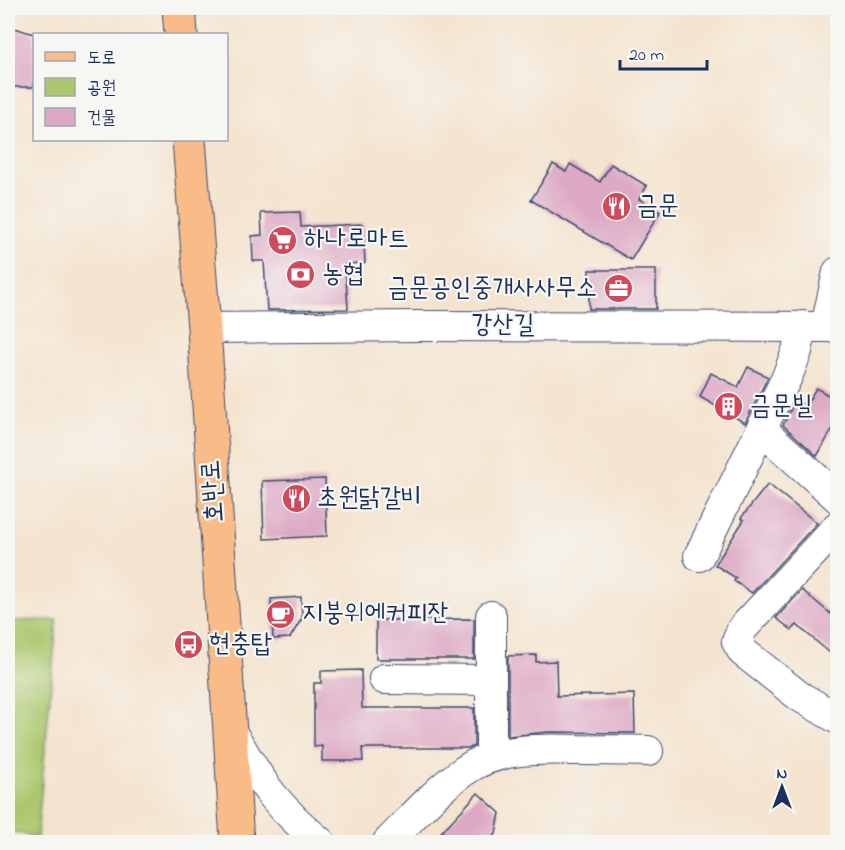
<svg xmlns="http://www.w3.org/2000/svg" width="845" height="850" font-family="'Indie Flower','Poor Story',sans-serif">
<style>
.green{fill:#acc76d;stroke:#647b66;stroke-width:1.5}
.building{fill:#dda9c4}
.lines{fill:none;stroke-linecap:round;stroke-linejoin:round}
.minor-casing{stroke:#3c4a6f;stroke-width:32}
.major-casing{stroke:#3c4a6f;stroke-width:35}
.minor{stroke:#fff;stroke-width:30}
.major{stroke:#f9bc89;stroke-width:33}
.labels{text-anchor:middle;dominant-baseline:central;stroke-width:4.5;stroke-linejoin:round;paint-order:stroke}
.poi-label{font-size:26px;fill:#1b2f5e;stroke:#f6f6f2;text-anchor:start}
.street-label{font-size:26px;fill:#1b2f5e;stroke:#f6f6f2}
</style>
<rect width="100%" height="100%" fill="#f6f6f2"/>
<filter id="ink" filterUnits="userSpaceOnUse"><feTurbulence type="fractalNoise" baseFrequency=".0167" numOctaves="2"/><feDisplacementMap in="SourceGraphic" scale="12" xChannelSelector="R" yChannelSelector="G"/><feConvolveMatrix kernelMatrix="1 2 1 2 8 2 1 2 1" color-interpolation-filters="sRGB"/></filter>
<filter id="wash" filterUnits="userSpaceOnUse"><feTurbulence type="fractalNoise" baseFrequency=".008" numOctaves="4" result="noise"/><feDisplacementMap in="SourceGraphic" scale="24" xChannelSelector="R" yChannelSelector="G"/><feGaussianBlur stdDeviation="1.35" result="paint"/><feColorMatrix in="noise" values="0 0 0 0 0 0 0 0 0 0 0 0 0 0 0 0 0 1.4 0 .05"/><feComposite in="paint" operator="in"/></filter>
<g filter="url(#wash)">
<rect width="100%" height="100%" fill="#f4e3ce"/>
<!-- green -->
<path class="green" d="M57,620L37,837L8,831V621Z"/>
<g id="blocks">
<!-- building -->
<g class="building">
<path d="M8,26L34,34V87H8Z"/>
<path d="M553,164L566,172L570,164L600,182L611,164L647,186L639,199L660,212L631,260L531,200Z"/>
<path d="M300,212L301,227L363,224L365,263L345,264L348,309L267,310L264,261H253L252,236L262,235L261,213Z"/>
<rect x="589" y="270" width="67" height="39"/>
<path d="M748,367L768,377L745,423L700,397L711,373L738,387Z"/>
<path d="M816,388L837,400V421L817,456L783,425L795,401L806,405Z"/>
<path d="M325,479L327,536L264,539L262,481Z"/>
<path d="M768,484L817,523L752,593L734,581L736,578L715,565L744,520L741,518Z"/>
<path d="M802,590L837,619V659L797,625L792,630L776,618Z"/>
<path d="M301,597L302,618L290,638L273,639L271,599Z"/>
<path d="M474,619V659H376V620Z"/>
<path d="M536,655V662L556,661L557,696L634,694L635,733L549,732L508,736V656Z"/>
<path d="M361,670L362,708H474V746L470,748H362L363,761H322V746L314,747V683H321V671Z"/>
<path d="M478,793L500,813L496,834L488,843H431Z"/>
</g>
</g>
</g>
<g filter="url(#ink)">
<use href="#blocks" fill-opacity="0" stroke="#3c4a6f" stroke-width="1.5"/>
<g class="lines">
<defs>
<g id="minor">
<path d="M826,326L838,272"/>
<path d="M204,328L419,326L838,327"/>
<path d="M761,429L838,498"/>
<path d="M838,526L742,629L737,642L743,652L799,696L838,719"/>
<path d="M699,556L787,377L797,351L802,326"/>
<path d="M491,616V757"/>
<path d="M384,679L491,680"/>
<path d="M229,728C243,751 256,775 273,796C287,813 303,828 320,842"/>
<path d="M388,842C412,818 436,790 464,771C498,747 540,749 579,750C602,750 625,750 648,751"/>
</g>
<g id="major">
<path d="M179,8L181,34"/>
<path d="M189,140L204,328L237,842"/>
</g>
</defs>
<!-- minor casing -->
<use href="#minor" class="minor-casing"/>
<!-- major casing -->
<use href="#major" class="major-casing"/>
<!-- minor -->
<use href="#minor" class="minor"/>
<!-- major -->
<use href="#major" class="major"/>
</g>
</g>
<!-- icons -->
<defs>
<symbol id="restaurant-disc" viewBox="-11 -11 22 22"><circle r="9.5" fill="#d1495b" stroke="#f6f6f2"/><path d="M-5-6h1v4h1v-4h1v4h1v-4h1v5L-1.5 .5V6h-2V.5L-5-1ZM5-6V6H3V1.5H1.5Q1.5-4 5-6Z" fill="#fff"/></symbol>
<symbol id="supermarket-disc" viewBox="-11 -11 22 22"><circle r="9.5" fill="#d1495b" stroke="#f6f6f2"/><path d="M-6-5.5h2.5l.6 2H6L4.5 2H-2.5L-4.4-4H-6ZM-1.5 3.2a1.3 1.3 0 1 0 .1 0ZM3 3.2a1.3 1.3 0 1 0 .1 0Z" fill="#fff"/></symbol>
<symbol id="bank-disc" viewBox="-11 -11 22 22"><circle r="9.5" fill="#d1495b" stroke="#f6f6f2"/><path d="M-6-4H6V4H-6ZM0-2.3a2.3 2.3 0 1 0 0 4.6a2.3 2.3 0 1 0 0-4.6Z" fill="#fff"/></symbol>
<symbol id="office-disc" viewBox="-11 -11 22 22"><circle r="9.5" fill="#d1495b" stroke="#f6f6f2"/><path d="M-6-3h4V-5.5h4V-3h4V5H-6ZM-1-4.5V-3h2v-1.5ZM-6 0V1H6V0Z" fill="#fff"/></symbol>
<symbol id="building-disc" viewBox="-11 -11 22 22"><circle r="9.5" fill="#d1495b" stroke="#f6f6f2"/><path d="M-4-6H4V6H1V3H-1V6H-4ZM-2.5-4.3h1.7v1.8h-1.7ZM.8-4.3h1.7v1.8H.8ZM-2.5-1h1.7V.8h-1.7ZM.8-1h1.7V.8H.8Z" fill="#fff"/></symbol>
<symbol id="cafe-disc" viewBox="-11 -11 22 22"><circle r="9.5" fill="#d1495b" stroke="#f6f6f2"/><path d="M-5.5-4.5H6V0H3Q3 3.5 0 3.5H-2.5Q-5.5 3.5-5.5 0ZM3-3.2v2h1.7v-2ZM-6 4.5H4V6H-6Z" fill="#fff"/></symbol>
<symbol id="bus-disc" viewBox="-11 -11 22 22"><circle r="9.5" fill="#d1495b" stroke="#f6f6f2"/><path d="M-5-6H5V4H4V6H2V4H-2V6H-4V4H-5ZM-3.5-4V0h7V-4ZM-3.5 1.2v1.5H-2V1.2ZM2 1.2v1.5H3.5V1.2Z" fill="#fff"/></symbol>
</defs>
<g fill-rule="evenodd">
<use href="#restaurant-disc" x="600" y="190" width="33" height="33"/>
<use href="#supermarket-disc" x="266" y="224" width="33" height="33"/>
<use href="#bank-disc" x="284" y="258" width="33" height="33"/>
<use href="#office-disc" x="602" y="272" width="33" height="33"/>
<use href="#building-disc" x="712" y="390" width="33" height="33"/>
<use href="#restaurant-disc" x="280" y="482" width="33" height="33"/>
<use href="#cafe-disc" x="264" y="598" width="33" height="33"/>
<use href="#bus-disc" x="172" y="628" width="33" height="33"/>
</g>
<g class="labels">
<!-- poi labels -->
<g class="poi-label">
<text x="637" y="207">금문</text>
<text x="304" y="240">하나로마트</text>
<text x="322" y="275">농협</text>
<text x="597" y="289" text-anchor="end">금문공인중개사사무소</text>
<text x="750" y="407">금문빌</text>
<text x="317" y="499">초원닭갈비</text>
<text x="302" y="614">지붕위에커피잔</text>
<text x="209" y="645">현충탑</text>
</g>
<!-- street labels -->
<g class="street-label">
<text x="503" y="326">강산길</text>
<text transform="translate(214 491) rotate(-94)">호반로</text>
</g>
</g>
<!-- margin -->
<rect width="845" height="850" fill="none" stroke="#f6f6f2" stroke-width="30"/>
<!-- legend -->
<rect x="33" y="33" width="195" height="108" fill="#f6f6f2" stroke="#9ea6b7" stroke-width="1.5"/>
<rect x="45" y="52" width="30" height="9" fill="#f9bc89" stroke="#9ea6b7" stroke-width="1.5"/>
<text x="87" y="63" font-size="18" fill="#1b2f5e">도로</text>
<rect x="45" y="78" width="30" height="18" fill="#acc76d" stroke="#9ea6b7" stroke-width="1.5"/>
<text x="87" y="93" font-size="18" fill="#1b2f5e">공원</text>
<rect x="45" y="108" width="30" height="18" fill="#dda9c4" stroke="#9ea6b7" stroke-width="1.5"/>
<text x="87" y="123" font-size="18" fill="#1b2f5e">건물</text>
<!-- north arrow -->
<g transform="translate(782 787)" stroke="#f6f6f2" stroke-width="4.5" paint-order="stroke">
<path d="M0-4.5L10 22L0 15L-10 22Z" fill="#1b2f5e"/>
<text y="-9" font-size="16" font-weight="bold" text-anchor="middle" fill="#1b2f5e">N</text>
</g>
<!-- scale -->
<path d="M620 60v9h87v-9" fill="none" stroke="#1b2f5e" stroke-width="3"/>
<text x="629" y="60" font-size="18" fill="#1b2f5e" stroke="#f6f6f2" stroke-width="4.5" paint-order="stroke">20 m</text>
</svg>
